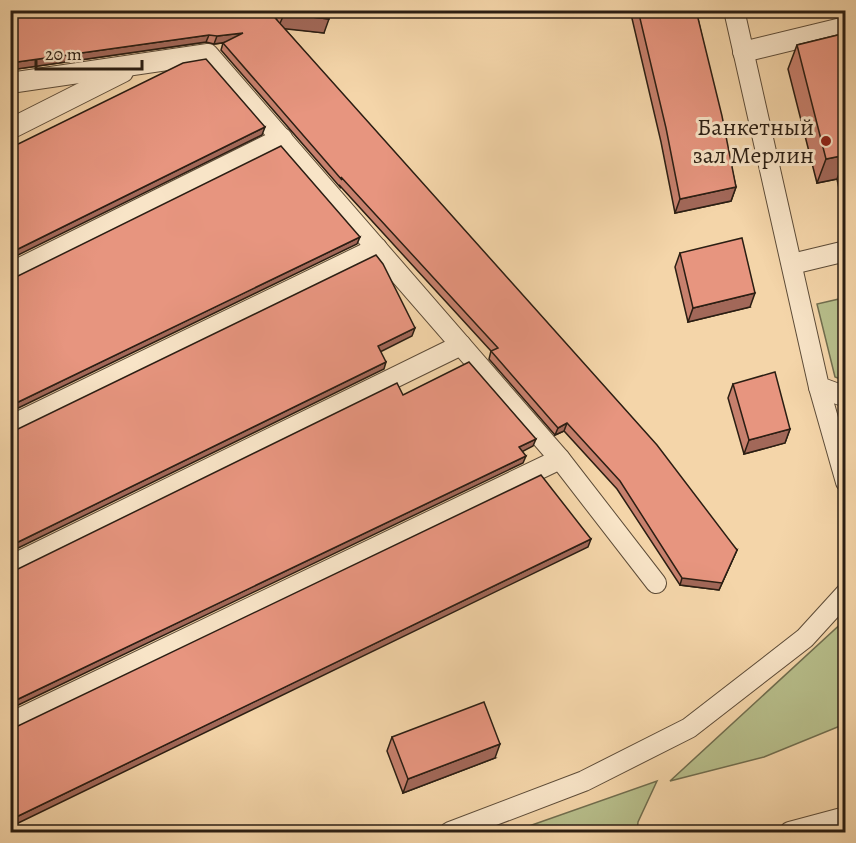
<svg xmlns="http://www.w3.org/2000/svg" width="856" height="843" font-family="Alegreya,serif">
<style>
.green{fill:#b7be8b;stroke:#716e4f;stroke-width:1.5}
.lines{fill:none;stroke-linecap:round;stroke-linejoin:round}
.service-casing{stroke:#5d4c38;stroke-width:22}
.service{stroke:#f8e4c7;stroke-width:20}
.wall{fill:#c7806d;stroke:#2b1e13;stroke-width:1.5}
.shaded-wall{fill:#a26859;stroke:#2b1e13;stroke-width:1.5}
.building{fill:#e7957f;stroke:#2b1e13;stroke-width:1.5}
.poi-dot{fill:#8f2418;stroke:#f8e4c7;stroke-width:2}
.labels{text-anchor:middle;dominant-baseline:central;stroke-width:6;stroke-linejoin:round;paint-order:stroke}
.poi-label{font-size:24px;fill:#2b1e13;stroke:#f8e4c7;text-anchor:end}
</style>
<rect width="100%" height="100%" fill="#f4d5a9"/>
<filter id="stains"><feTurbulence type="fractalNoise" baseFrequency=".00333" numOctaves="4"/><feColorMatrix values="0 0 0 0 .2 0 0 0 0 .09 0 0 0 0 .02 0 0 0 .5 -.17"/></filter>
<radialGradient id="worn" r=".72"><stop offset=".6" stop-color="#630" stop-opacity="0"/><stop offset="1" stop-color="#630" stop-opacity=".3"/></radialGradient>
<!-- green -->
<g class="green">
<path d="M839,299L843,316H845V381L835,377L817,304Z"/>
<path d="M845,620V724L764,757L670,781Z"/>
<path d="M657,781L638,822L637,832H512Z"/>
</g>
<g class="lines">
<defs>
<g id="service">
<path d="M734,10L819,387L846,397"/>
<path d="M743,52L846,27"/>
<path d="M10,83L208,54L560,459L10,723"/>
<path d="M10,129L123,72"/>
<path d="M792,264L846,251"/>
<path d="M10,273L282,138"/>
<path d="M819,387L846,482"/>
<path d="M10,426L377,248"/>
<path d="M560,459L656,583"/>
<path d="M10,566L461,345"/>
<path d="M450,832L584,781L689,728L805,638L846,593"/>
<path d="M790,832L846,817"/>
</g>
</defs>
<!-- service casing -->
<use href="#service" class="service-casing"/>
<!-- service -->
<use href="#service" class="service"/>
</g>
<!-- wall -->
<g class="wall">
<path d="M274,10H327L324,33L284,28L737,550L719,590L680,585L617,489L564,431L555,435L489,359L491,351L340,186V187L221,50L223,43L214,44L206,42L10,70L277,21Z"/>
<path d="M630,10H696L736,187L731,201L675,213L661,142Z"/>
<path d="M846,33V212H844L837,179L817,183L788,69L797,45Z"/>
<path d="M680,253L750,307L688,322L675,267Z"/>
<path d="M733,384L790,429L785,443L744,454L728,398Z"/>
<path d="M392,737L495,758L403,793L387,751Z"/>
</g>
<!-- shaded-wall -->
<g class="shaded-wall">
<path d="M284,14L329,19L324,33L278,28Z"/>
<path d="M243,33L241,40L214,44L217,36Z"/>
<path d="M209,35L206,42L10,70V63Z"/>
<path d="M265,127L262,135L10,259V253Z"/>
<path d="M846,155L837,179L817,183L826,159Z"/>
<path d="M736,187L731,201L675,213L680,199Z"/>
<path d="M360,237L357,244L10,412V406Z"/>
<path d="M755,293L750,307L688,322L693,308Z"/>
<path d="M415,328L412,336L376,354L378,346Z"/>
<path d="M386,362L384,369L10,552V546Z"/>
<path d="M567,423L564,431L555,435L558,428Z"/>
<path d="M790,429L785,443L744,454L749,440Z"/>
<path d="M536,439L533,446L516,455L519,447Z"/>
<path d="M526,456L523,463L10,709V703Z"/>
<path d="M591,539L588,547L10,827V820Z"/>
<path d="M737,550L719,590L680,585L682,578Z"/>
<path d="M500,744L495,758L403,793L408,779Z"/>
</g>
<!-- building -->
<g class="building">
<path d="M49,10H268L657,445L737,550L722,583L682,578L620,481L567,423L558,428L491,351L498,348L341,177L342,180L223,43L243,33L217,36L209,35L10,63V16Z"/>
<path d="M283,10H327L329,19L284,14Z"/>
<path d="M638,10H696L722,116L736,187L680,199L666,128Z"/>
<path d="M846,33V155L826,159L797,45Z"/>
<path d="M206,59L265,127L10,253V148L183,63Z"/>
<path d="M281,146L360,237L10,406V277L18,276Z"/>
<path d="M742,238L755,293L693,308L680,253Z"/>
<path d="M376,255L383,264L415,328L378,346L386,362L10,546V430L18,429Z"/>
<path d="M469,362L536,439L519,447L526,456L10,703V569H18L397,383L403,395Z"/>
<path d="M775,372L790,429L749,440L733,384Z"/>
<path d="M541,475L591,539L10,820V726H18Z"/>
<path d="M484,702L500,744L408,779L392,737Z"/>
</g>
<!-- markers -->
<circle class="poi-dot" cx="826" cy="141" r="6"/>
<g class="labels">
<!-- poi labels -->
<g class="poi-label">
<text x="814" y="127">Банкетный<tspan x="814" dy="28">зал Мерлин</tspan></text>
</g>
</g>
<!-- margin -->
<rect width="856" height="843" fill="none" stroke="#f4d5a9" stroke-width="36"/>
<rect x="12" y="12" width="832" height="819" fill="none" stroke="#2b1e13" stroke-width="3"/>
<rect x="18" y="18" width="820" height="807" fill="none" stroke="#2b1e13" stroke-width="1.5"/>
<!-- scale -->
<path d="M36 60v9h106v-9" fill="none" stroke="#2b1e13" stroke-width="3"/>
<text x="45" y="60" font-size="18" fill="#2b1e13" stroke="#f8e4c7" stroke-width="4.5" paint-order="stroke">20 m</text>
<rect width="100%" height="100%" filter="url(#stains)"/>
<rect width="100%" height="100%" fill="url(#worn)"/>
</svg>
